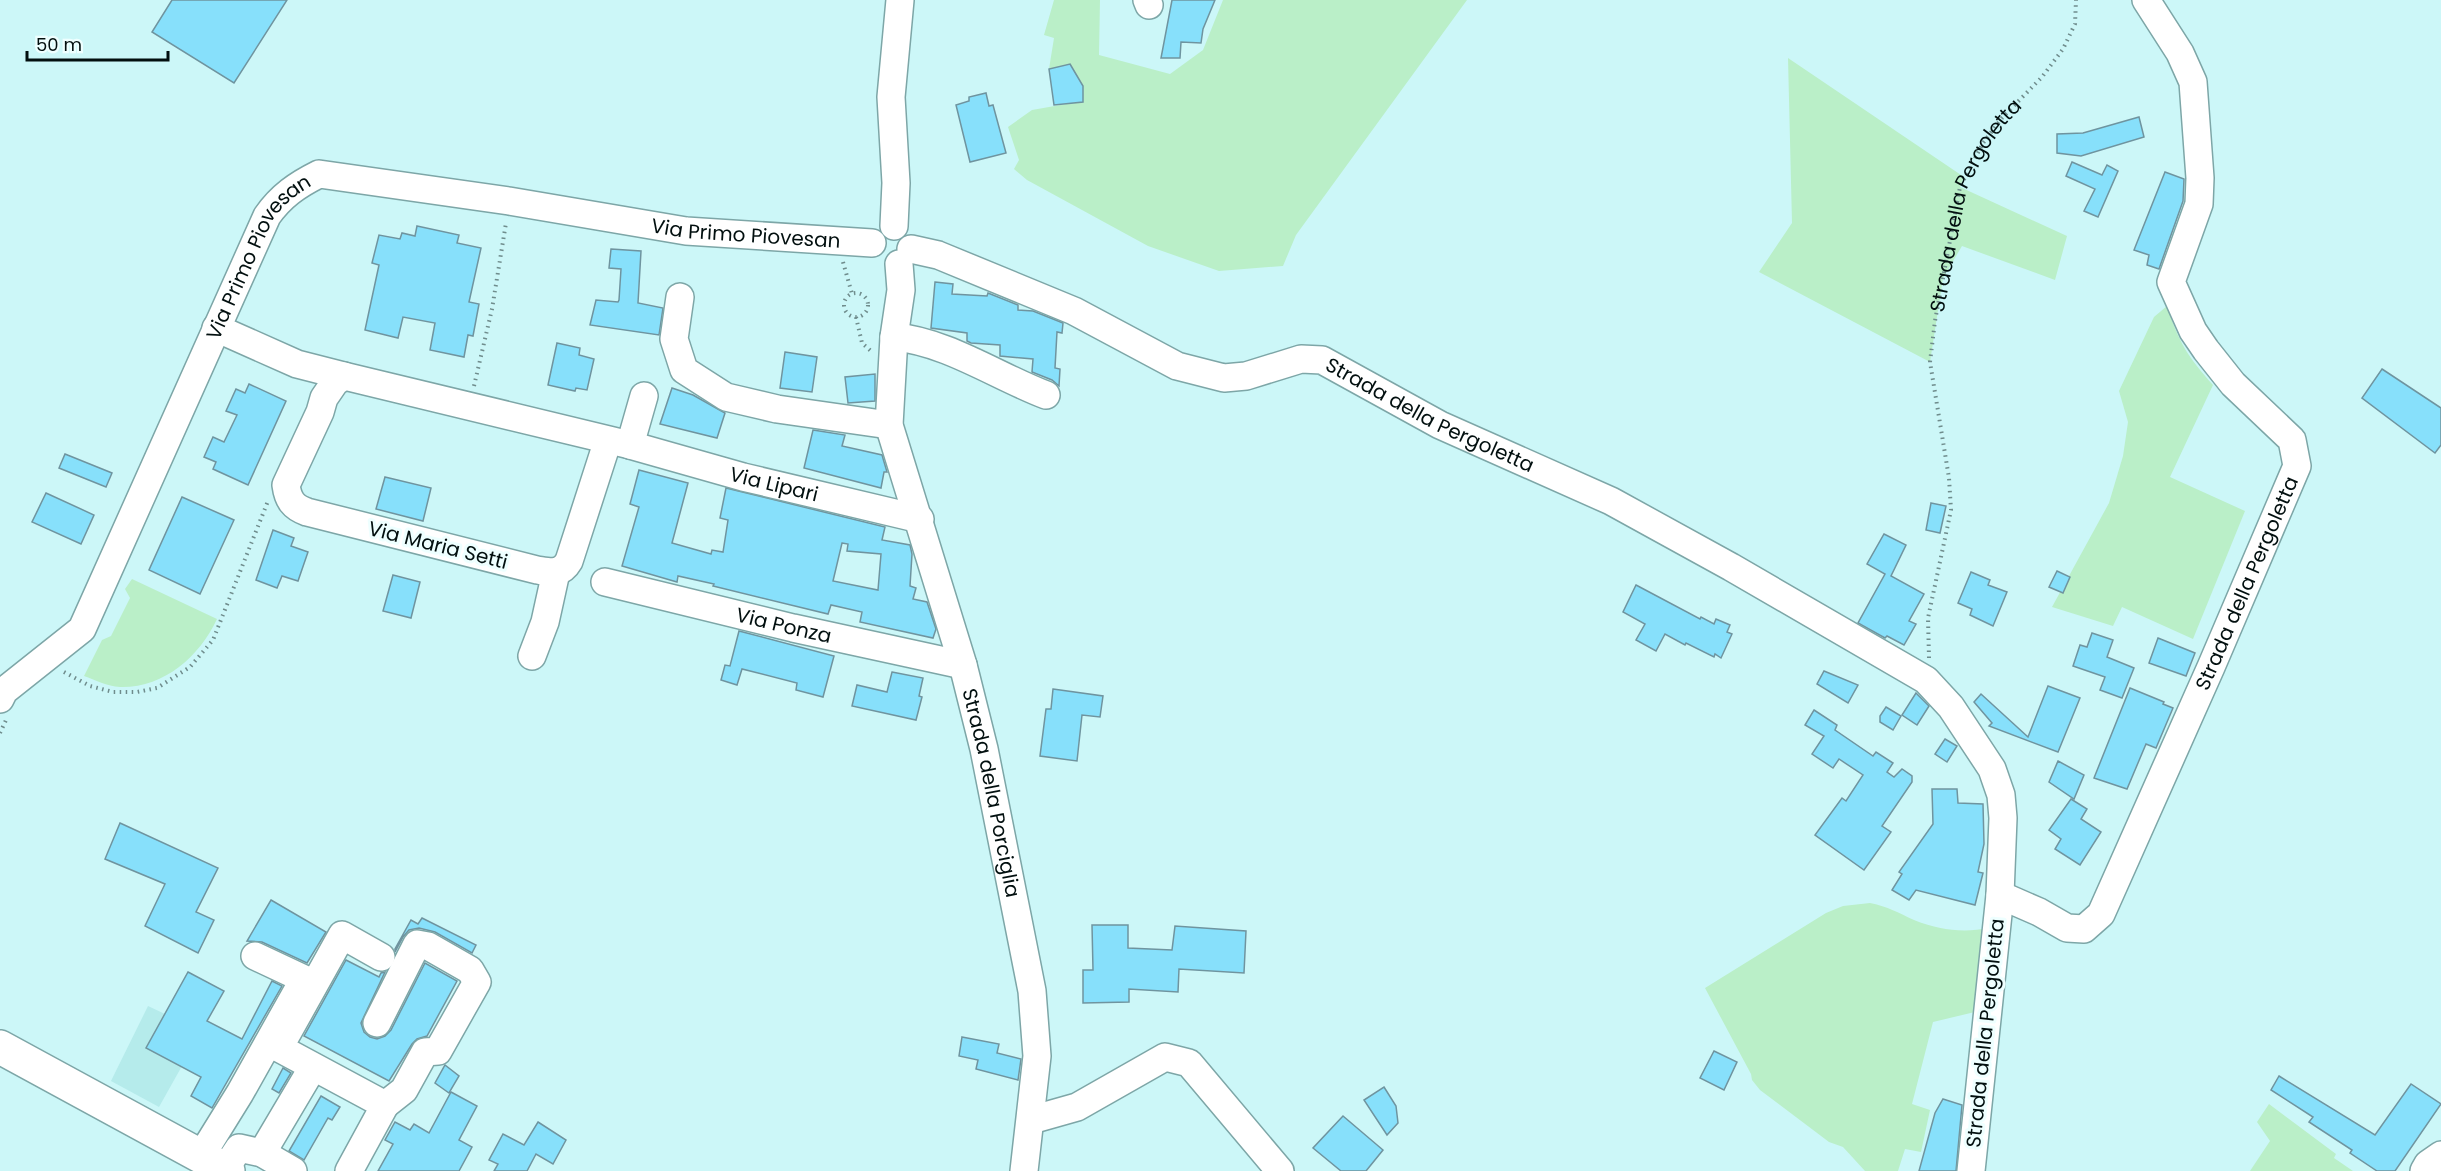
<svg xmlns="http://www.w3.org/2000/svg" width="2441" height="1171" font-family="Poppins,sans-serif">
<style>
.built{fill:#b5ebeb}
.green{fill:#baefc8}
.building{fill:#87e0fb;stroke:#6f949f;stroke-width:1.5;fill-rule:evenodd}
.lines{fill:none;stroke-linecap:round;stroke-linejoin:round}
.minor-casing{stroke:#7da6a7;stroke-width:30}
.major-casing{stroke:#7da6a7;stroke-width:36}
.path{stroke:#6f8c8c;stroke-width:4;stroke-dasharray:1.5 4.5;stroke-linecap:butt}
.minor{stroke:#fff;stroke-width:27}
.major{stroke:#fff;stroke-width:33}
.labels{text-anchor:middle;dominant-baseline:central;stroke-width:6;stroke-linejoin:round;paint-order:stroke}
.street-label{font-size:20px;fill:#020f0f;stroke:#eff}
</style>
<rect width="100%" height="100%" fill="#ccf7f8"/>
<!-- built -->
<path class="built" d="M188,972L224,991L159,1107L111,1081L148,1006L165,1014Z"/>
<!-- green -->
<g class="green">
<path d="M1054,0H1100L1099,55L1170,74L1203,50L1223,0H1467L1296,235L1283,266L1219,271L1148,246L1027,180L1014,169L1019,160L1008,127L1032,110L1083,101V86L1070,64L1049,69L1054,38L1044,35Z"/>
<path d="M1788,58L1964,177L1960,187L2067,236L2055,280L1962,246L1943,278L1930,362L1759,272L1792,223Z"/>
<path d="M2167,306C2179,343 2188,357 2213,385L2170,477L2245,511L2193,639L2122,607L2113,626L2052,607L2109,503L2123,456L2128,422L2119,391L2154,317Z"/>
<path d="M132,579L217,619C199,657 164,688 120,687C107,686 95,680 84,676L102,640L111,636L130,598L125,589Z"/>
<path d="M1870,903C1886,906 1899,913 1914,920C1939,930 1963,933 1989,928L1979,1011L1933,1022L1912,1104L1930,1110L1921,1152L1905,1149L1898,1171H1865L1843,1147L1829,1142L1760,1090L1752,1080L1751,1074L1705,988L1826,913L1843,906Z"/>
<path d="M2269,1104L2336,1154L2334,1158L2353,1171H2250L2270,1141L2257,1122Z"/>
</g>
<!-- building -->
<g class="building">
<path d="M172,0H287L234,83L152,32Z"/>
<path d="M1172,0H1215L1203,29L1201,43L1181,42L1180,58H1161Z"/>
<path d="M1070,64L1083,86V102L1054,105L1049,69Z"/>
<path d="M986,93L989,106L993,105L1006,153L970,162L956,105L969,101V97Z"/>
<path d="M2139,117L2144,137L2081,156L2057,153V134L2083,133Z"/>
<path d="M2072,162L2102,175L2107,165L2118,171L2098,217L2084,211L2095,189L2066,176Z"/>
<path d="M2165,172L2184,179L2183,201L2159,269L2147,265L2149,255L2134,250Z"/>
<path d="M417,226L459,235L457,243L481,248L469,302L479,304L473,336L468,335L464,357L430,350L435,323L403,317L398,338L365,330L379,265L372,263L379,235L400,239L402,233L415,236Z"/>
<path d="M611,249L641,251L638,303L663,308L659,335L590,325L596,300L618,302L619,300L621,269L609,268Z"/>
<path d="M935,282L953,284L952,294L987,296L988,293L1018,305V310L1033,311L1063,323L1062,333L1057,332L1055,368L1060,369L1059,386L1052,380L1032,372L1033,359L1000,356V345L971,343L967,341V333L931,328Z"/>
<path d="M557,343L580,348L579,355L594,359L587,390L576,388L575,391L548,385Z"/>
<path d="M785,352L817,357L812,392L780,388Z"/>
<path d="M2382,369L2441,408V445L2435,453L2362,398Z"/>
<path d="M875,374V401L848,403L845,377Z"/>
<path d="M249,384L286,401L248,485L213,469L216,462L204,457L213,437L224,442L237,415L226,411L236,389L245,393Z"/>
<path d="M672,388L693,395L725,413L717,438L660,424Z"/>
<path d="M813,430L845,435L842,446L882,455L887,472H884L881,488L804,468Z"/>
<path d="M65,454L112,473L106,487L59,468Z"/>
<path d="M639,470L688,483L672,543L711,554L712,550L723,552L728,520L720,518L726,488L885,527L882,540L910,545L912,554L910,586L916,588L913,599L927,602L936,629L933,638L860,622L862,612L831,605L828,614L713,586L714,584L678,576L677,582L622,566L639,507L630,504ZM842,543L848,544L847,551L881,554L878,590L833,581Z"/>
<path d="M385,477L431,488L423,521L376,509Z"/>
<path d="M46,493L94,515L81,544L32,522Z"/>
<path d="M182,497L234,520L200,594L149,570Z"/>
<path d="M1931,503L1946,506L1940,533L1926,530Z"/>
<path d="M273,530L294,538L291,546L308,552L298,581L282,576L277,588L256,580Z"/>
<path d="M1884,534L1906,545L1891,576L1924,594L1909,621L1916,624L1904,645L1887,636L1885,638L1858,623L1885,574L1867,564Z"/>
<path d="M2057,571L2070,577L2063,593L2049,587Z"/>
<path d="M1971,572L1990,580L1988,585L2007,592L1993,626L1970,615L1972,609L1958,603Z"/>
<path d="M393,575L420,582L411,618L383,611Z"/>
<path d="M1636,585L1700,619L1701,617L1714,624L1716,619L1730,625L1727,632L1732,634L1721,658L1715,654L1714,657L1686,643L1685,645L1665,634L1656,651L1636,640L1645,624L1623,612Z"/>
<path d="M739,631L834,656L823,697L796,690L797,683L742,669L737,685L721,680L725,665L730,666Z"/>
<path d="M2092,633L2113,640L2107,657L2134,668L2122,698L2100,690L2105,677L2073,666L2080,645L2087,647Z"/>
<path d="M2158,638L2195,653L2186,676L2149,663Z"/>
<path d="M1824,671L1858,685L1848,703L1817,684Z"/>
<path d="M892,672L923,678L919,696L922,697L916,720L852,706L857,685L887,692Z"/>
<path d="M2048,686L2080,698L2058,752L1989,726L1992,723L1974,702L1981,694L2028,737Z"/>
<path d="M2130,688L2164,702L2163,704L2173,708L2156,748L2146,744L2127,789L2094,778Z"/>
<path d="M1053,689L1103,696L1100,717L1082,715L1077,761L1040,756L1046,709H1051Z"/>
<path d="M1916,693L1929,706L1917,725L1902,715Z"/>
<path d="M1886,707L1901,716L1893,730L1880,722V716Z"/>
<path d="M1814,710L1837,725L1835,730L1873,756L1876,752L1893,763L1887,772L1894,777L1902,769L1912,776V782L1882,826L1891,832L1864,870L1815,835L1842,798L1846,801L1863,775L1839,759L1833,768L1812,754L1824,736L1805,725Z"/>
<path d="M1945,739L1957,746L1947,762L1935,754Z"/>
<path d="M2058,761L2084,775L2074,799L2049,782Z"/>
<path d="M1932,789H1957L1958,803L1983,804L1984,844L1978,872L1983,873L1975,905L1916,890L1909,900L1892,890L1902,874L1899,872L1933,824Z"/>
<path d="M2071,799L2087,809L2081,819L2101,832L2080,865L2055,849L2061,839L2049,830Z"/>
<path d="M120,823L218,868L196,912L214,920L198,953L145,926L165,884L105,859Z"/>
<path d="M271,900L326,932L307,963L262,942L247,941Z"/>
<path d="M422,918L476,945L472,953L435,932L419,928L409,930L403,937L395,952V949L411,920L418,924Z"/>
<path d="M1092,925H1128V948L1172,950L1175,926L1246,931L1244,973L1179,969L1178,992L1129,989V1002L1083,1003V970H1093Z"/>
<path d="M346,960L379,977L381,973L385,972L361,1023L364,1032L370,1037L377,1039L385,1036L391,1030L425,963L457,981L427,1036L417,1039L412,1044L389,1081L304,1036Z"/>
<path d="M188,972L224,991L207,1021L242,1039L272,981L282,986L212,1108L191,1096L201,1077L146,1048Z"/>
<path d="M962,1037L999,1044L997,1053L1021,1059L1018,1080L976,1069L978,1060L959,1056Z"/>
<path d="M1714,1051L1737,1062L1724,1090L1700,1078Z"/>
<path d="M445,1065L459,1076L449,1093L435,1083Z"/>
<path d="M283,1068L291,1073L279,1093L272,1089Z"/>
<path d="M2279,1076L2375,1135L2411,1084L2441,1104L2395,1171H2377L2350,1153L2352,1150L2309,1122L2313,1117L2271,1090Z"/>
<path d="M1384,1087L1396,1106L1398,1123L1387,1135L1364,1100Z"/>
<path d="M451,1092L477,1106L459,1140L472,1147L459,1171H378L393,1144L385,1140L395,1122L410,1130L414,1124L429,1133Z"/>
<path d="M321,1096L340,1107L332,1120L328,1118L304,1160L289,1151Z"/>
<path d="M1943,1099L1962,1105L1956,1171H1919L1935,1113Z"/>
<path d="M1343,1116L1383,1150L1366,1171H1341L1313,1148Z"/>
<path d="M538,1122L566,1140L553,1164L536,1154L527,1171H494L498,1164L489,1160L503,1134L524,1145Z"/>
</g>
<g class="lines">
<defs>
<g id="minor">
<path d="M1147,0L1149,5"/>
<path d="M894,226L896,183L891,97L900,0"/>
<path id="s2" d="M911,249L938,255L1074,311L1177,366L1224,378L1246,376L1301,359L1322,360L1440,425L1611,501L1731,567L1926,680L1951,707L1992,769L2001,795L2003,818L2000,895L1971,1171"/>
<path id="s3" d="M899,264L901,290L894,337L889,425L963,665L984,749L1032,991L1037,1056L1024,1171"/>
<path d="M680,297L674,339L684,370L726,397L777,409L889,425"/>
<path d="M216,328L297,364L344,376"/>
<path d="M894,337C946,341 998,377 1046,395"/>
<path id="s4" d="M608,440L569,561C561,575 551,572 537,570L307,512C293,507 288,500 286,485L320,412L324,398L335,382L344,376L630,445L743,477L920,519"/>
<path d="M630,445L644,396"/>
<path id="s5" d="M605,582L793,628L963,665"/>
<path d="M532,656L545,622L556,572"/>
<path id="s6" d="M0,699L4,691L82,629L267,216C281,196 297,185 319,174L509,201L686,231L872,243"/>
<path id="s7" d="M2000,895L2039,912L2067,928L2084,929L2101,914L2211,667L2297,466L2292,440L2233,384L2206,350L2193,331L2171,282L2199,204L2200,178L2193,82L2180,53L2146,0"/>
<path d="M377,1023L417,944L428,946L470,970L477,982L438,1051L425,1052L404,1090L385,1105"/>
<path d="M1031,1120L1077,1107L1165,1057L1189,1063L1280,1171"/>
<path d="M262,1153L313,1067"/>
<path d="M201,1156L240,1093L304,979L255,956"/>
<path d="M225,1169L239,1148L262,1153L293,1171"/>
<path d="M349,1171L385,1105L279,1048L342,935L381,957"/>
<path d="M2424,1171L2428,1164L2441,1155"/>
</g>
<path id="major" d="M0,1047L228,1171"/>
</defs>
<!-- minor casing -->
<use href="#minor" class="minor-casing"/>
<!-- major casing -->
<use href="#major" class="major-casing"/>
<!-- path -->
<g class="path">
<path d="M843,262L852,294"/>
<circle cx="856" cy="305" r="12"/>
<path d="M856,317L862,343L871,351"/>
<path d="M474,386L492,309L506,223"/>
<path id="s1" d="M1929,658L1928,618L1951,510L1949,478L1930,362L1935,321L1960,187L1983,143L2002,118L2042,77L2063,49L2075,24L2076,0"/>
<path d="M64,672L90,686L113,692H137L157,688L190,667L213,640L268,501"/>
<path d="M0,733L6,720"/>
</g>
<!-- minor -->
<use href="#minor" class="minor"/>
<!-- major -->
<use href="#major" class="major"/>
</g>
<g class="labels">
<!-- street labels -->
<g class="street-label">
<text stroke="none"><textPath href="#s1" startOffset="466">Strada della Pergoletta</textPath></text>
<text stroke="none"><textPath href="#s6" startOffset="1060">Via Primo Piovesan</textPath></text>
<text stroke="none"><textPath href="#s6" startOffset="522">Via Primo Piovesan</textPath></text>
<text stroke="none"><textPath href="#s2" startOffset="562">Strada della Pergoletta</textPath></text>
<text stroke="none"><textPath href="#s4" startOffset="1006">Via Lipari</textPath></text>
<text transform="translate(438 545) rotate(14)">Via Maria Setti</text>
<text stroke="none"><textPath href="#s7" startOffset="476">Strada della Pergoletta</textPath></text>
<text stroke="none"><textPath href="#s5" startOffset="184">Via Ponza</textPath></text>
<text stroke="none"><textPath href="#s3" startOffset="544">Strada della Porciglia</textPath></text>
<text transform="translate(1985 1033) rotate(-84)">Strada della Pergoletta</text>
</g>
</g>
<!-- scale -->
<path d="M27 51v9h141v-9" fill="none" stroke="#020f0f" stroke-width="3"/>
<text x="36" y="51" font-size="18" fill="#020f0f" stroke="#eeffff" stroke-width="4.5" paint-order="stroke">50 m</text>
</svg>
